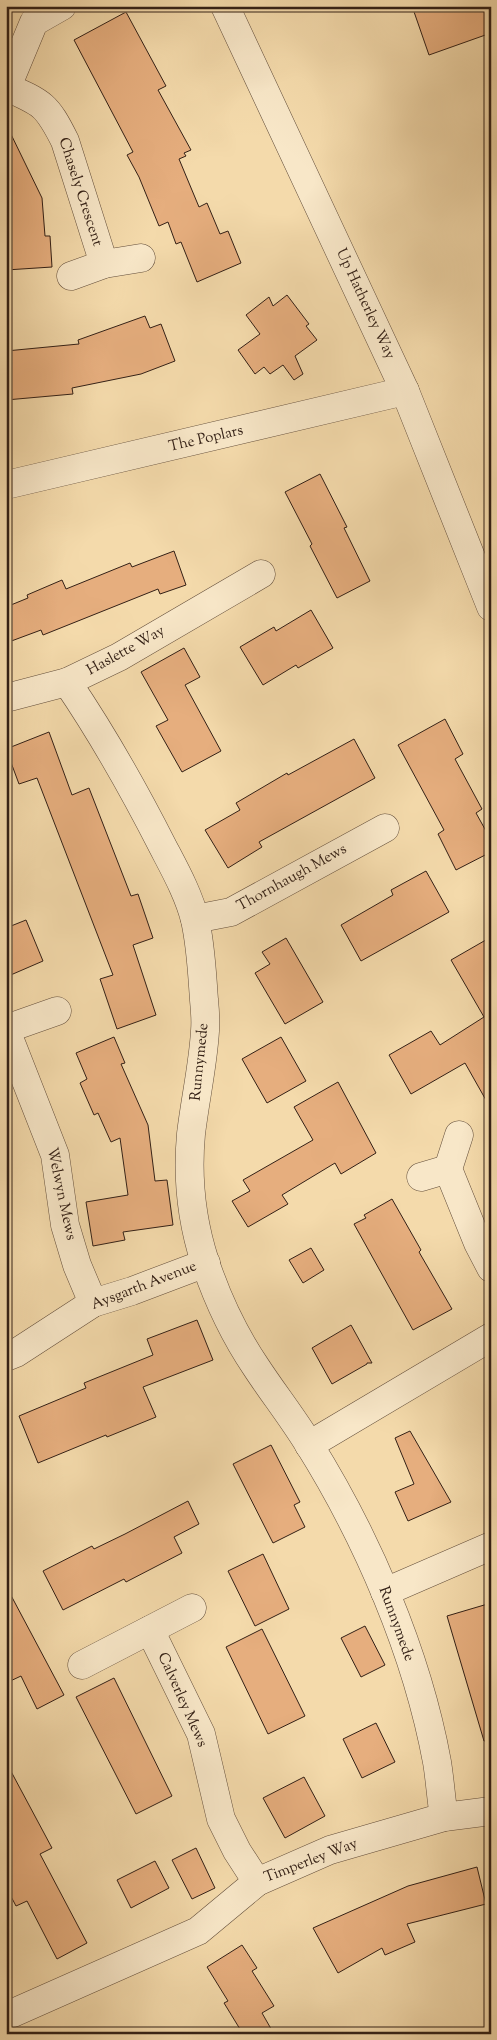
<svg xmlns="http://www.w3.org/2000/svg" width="497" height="2040" font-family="'Sorts Mill Goudy',serif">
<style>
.building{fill:#e6ae7e;stroke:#332016}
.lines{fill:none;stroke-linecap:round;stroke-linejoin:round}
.minor-casing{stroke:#634e3b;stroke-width:29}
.tertiary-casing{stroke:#634e3b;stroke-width:29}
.minor{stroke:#f8e7c8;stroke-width:28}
.tertiary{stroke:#f8e7c8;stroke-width:28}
.labels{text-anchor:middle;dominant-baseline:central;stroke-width:4;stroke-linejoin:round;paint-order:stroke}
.street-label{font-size:15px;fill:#332016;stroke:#f8e7c8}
</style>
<rect width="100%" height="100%" fill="#f4daab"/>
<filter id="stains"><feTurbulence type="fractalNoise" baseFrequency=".004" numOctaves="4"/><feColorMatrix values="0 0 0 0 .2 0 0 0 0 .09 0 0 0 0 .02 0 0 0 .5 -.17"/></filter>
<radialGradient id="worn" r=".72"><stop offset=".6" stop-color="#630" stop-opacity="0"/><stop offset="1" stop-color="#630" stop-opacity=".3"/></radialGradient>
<!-- building -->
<g class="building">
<path d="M412,6H485L491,23V33L429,55Z"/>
<path d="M126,12L166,86L158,90L191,150L184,153L186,156L179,159L199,207L207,203L220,234L228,231L241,263L197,282L181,242L176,244L168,222L159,226L139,177L127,155L133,152L74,40Z"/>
<path d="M6,124L42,198L45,236H50L52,267L6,270Z"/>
<path d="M287,295L309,324L306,326L317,340L295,356L303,374L294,380L283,365L270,374L264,367L255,374L238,350L260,334L246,315L269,297L273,306Z"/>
<path d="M145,316L150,328L161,324L175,361L141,374L72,388L73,394L6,400V351L79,344L78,340Z"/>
<path d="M320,474L347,527L344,528L370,581L337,598L310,546L312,544L285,492Z"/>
<path d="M174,551L186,585L160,594L158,589L43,635L41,630L6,643V607L28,598L27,595L62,580L66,589L130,563L132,567Z"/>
<path d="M311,610L333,648L298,668L296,665L263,685L240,647L274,627L276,631Z"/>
<path d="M184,648L200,677L185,685L221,751L182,772L156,726L168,720L141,672Z"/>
<path d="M445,719L463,754L455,759L482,809L476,813L491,840V852L456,870L438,834L444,830L398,745Z"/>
<path d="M49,732L72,795L89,788L131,896L138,894L153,938L133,945L156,1015L117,1029L100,979L113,975L37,778L19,784L6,749Z"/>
<path d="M354,739L375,778L259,842L262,847L228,868L205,830L240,810L236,803L287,773L288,775Z"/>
<path d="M426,871L449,912L361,961L341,925L393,895L391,890Z"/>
<path d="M26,920L43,961L6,977V928Z"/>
<path d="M491,937V1109L465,1063L411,1094L389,1055L431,1031L440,1045L484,1017L451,960Z"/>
<path d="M286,938L323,1002L285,1024L255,973L270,964L262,952Z"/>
<path d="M114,1037L125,1063L121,1064L148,1125L155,1181L167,1180L173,1225L123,1232L125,1240L93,1246L86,1202L128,1195L120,1138L111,1142L98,1113L94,1115L80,1083L87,1079L76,1053Z"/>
<path d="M281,1037L306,1081L267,1103L242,1059Z"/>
<path d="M338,1082L376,1153L341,1174L335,1163L282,1195L288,1204L248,1227L232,1201L250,1191L243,1180L313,1140L294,1107Z"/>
<path d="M392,1199L421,1250L419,1252L452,1309L413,1330L354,1224L366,1218L364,1215Z"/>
<path d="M311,1248L324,1270L303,1283L289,1260Z"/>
<path d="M197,1320L213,1360L143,1387L156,1417L107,1437L106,1435L38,1463L19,1416L86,1388L84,1383L153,1355L147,1339Z"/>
<path d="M351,1325L372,1363H367V1364L332,1384L312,1348Z"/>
<path d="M410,1431L451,1502L408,1521L395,1492L414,1484L395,1438Z"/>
<path d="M271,1445L300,1502L294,1505L305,1527L273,1543L233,1464Z"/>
<path d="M188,1501L199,1524L174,1537L182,1553L126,1582L124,1579L63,1610L43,1571L92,1546L94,1549L125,1534Z"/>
<path d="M263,1554L289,1609L255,1626L228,1571Z"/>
<path d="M6,1586L64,1695L37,1709L21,1676L6,1683Z"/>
<path d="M491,1603V1740L484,1741L447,1616Z"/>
<path d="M365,1626L385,1665L361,1677L341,1638Z"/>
<path d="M262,1629L305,1716L268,1734L226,1647Z"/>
<path d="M114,1678L172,1796L136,1814L76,1697Z"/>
<path d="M376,1723L395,1762L362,1778L343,1739Z"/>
<path d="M6,1762L52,1848L40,1854L87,1943L57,1959L27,1901L16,1906L6,1887Z"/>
<path d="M304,1777L325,1816L285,1838L263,1798Z"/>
<path d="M196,1848L215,1888L192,1899L172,1860Z"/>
<path d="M155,1861L169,1888L131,1908L117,1880Z"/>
<path d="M477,1867L486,1904L407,1924L415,1942L385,1955L382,1948L338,1973L313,1928L408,1886Z"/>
<path d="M242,1945L257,1968L252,1971L274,2006L262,2013L274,2034H243L224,2003L228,2001L207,1967Z"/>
</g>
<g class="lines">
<defs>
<g id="minor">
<path d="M6,87C43,103 47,105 65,141L104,264"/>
<path d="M7,87L34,22L62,6"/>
<path d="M71,276L104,264L141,258"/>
<path d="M6,485L405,391"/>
<path d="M67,682C103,735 134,790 163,847C175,870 189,895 195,920C201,946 202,973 204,1000C205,1010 206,1020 205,1031C203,1065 195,1100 191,1134C187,1177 192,1222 205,1262C217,1298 235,1336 256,1367C273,1393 292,1417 308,1443C367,1537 417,1653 437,1762C440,1780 441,1799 444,1817"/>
<path d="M6,698L67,682L119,657L261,574"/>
<path d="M195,919L231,912L385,828"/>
<path d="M6,1029L57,1011"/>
<path d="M6,1030L55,1155L65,1225L77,1265L93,1303"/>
<path d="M459,1135L448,1169L478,1243L491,1268"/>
<path d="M421,1177L448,1169"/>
<path d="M6,1357L16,1353L93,1303L132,1291L206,1263"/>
<path d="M309,1445L491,1337"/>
<path d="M385,1592L491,1546"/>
<path d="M150,1630L201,1734L221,1819L237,1851L257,1882"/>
<path d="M82,1665L192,1608"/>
<path d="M13,2013L198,1931L257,1882L330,1850L444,1817L491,1811"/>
</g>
<path id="tertiary" d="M225,6L405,391L491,607"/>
</defs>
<!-- minor casing -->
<use href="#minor" class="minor-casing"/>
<!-- tertiary casing -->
<use href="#tertiary" class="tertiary-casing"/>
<!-- minor -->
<use href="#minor" class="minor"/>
<!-- tertiary -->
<use href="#tertiary" class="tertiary"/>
</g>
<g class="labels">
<!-- street labels -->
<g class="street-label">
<text transform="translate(80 192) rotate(72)">Chasely Crescent</text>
<text transform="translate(365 304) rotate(65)">Up Hatherley Way</text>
<text transform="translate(206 439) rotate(-13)">The Poplars</text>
<text transform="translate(126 651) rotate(-29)">Haslette Way</text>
<text transform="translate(292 878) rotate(-29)">Thornhaugh Mews</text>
<text transform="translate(200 1062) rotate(-84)">Runnymede</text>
<text transform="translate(61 1194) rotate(78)">Welwyn Mews</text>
<text transform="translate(144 1286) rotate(-21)">Aysgarth Avenue</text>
<text transform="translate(396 1624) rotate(70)">Runnymede</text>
<text transform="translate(182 1700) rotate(66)">Calverley Mews</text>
<text transform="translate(311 1861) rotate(-21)">Timperley Way</text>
</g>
</g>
<!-- margin -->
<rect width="497" height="2040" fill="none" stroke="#f4daab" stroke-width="25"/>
<rect x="8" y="8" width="482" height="2025" fill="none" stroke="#332016" stroke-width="2.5"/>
<rect x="12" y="12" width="472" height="2015" fill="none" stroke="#332016"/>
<rect width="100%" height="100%" filter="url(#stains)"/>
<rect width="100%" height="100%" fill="url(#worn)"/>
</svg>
